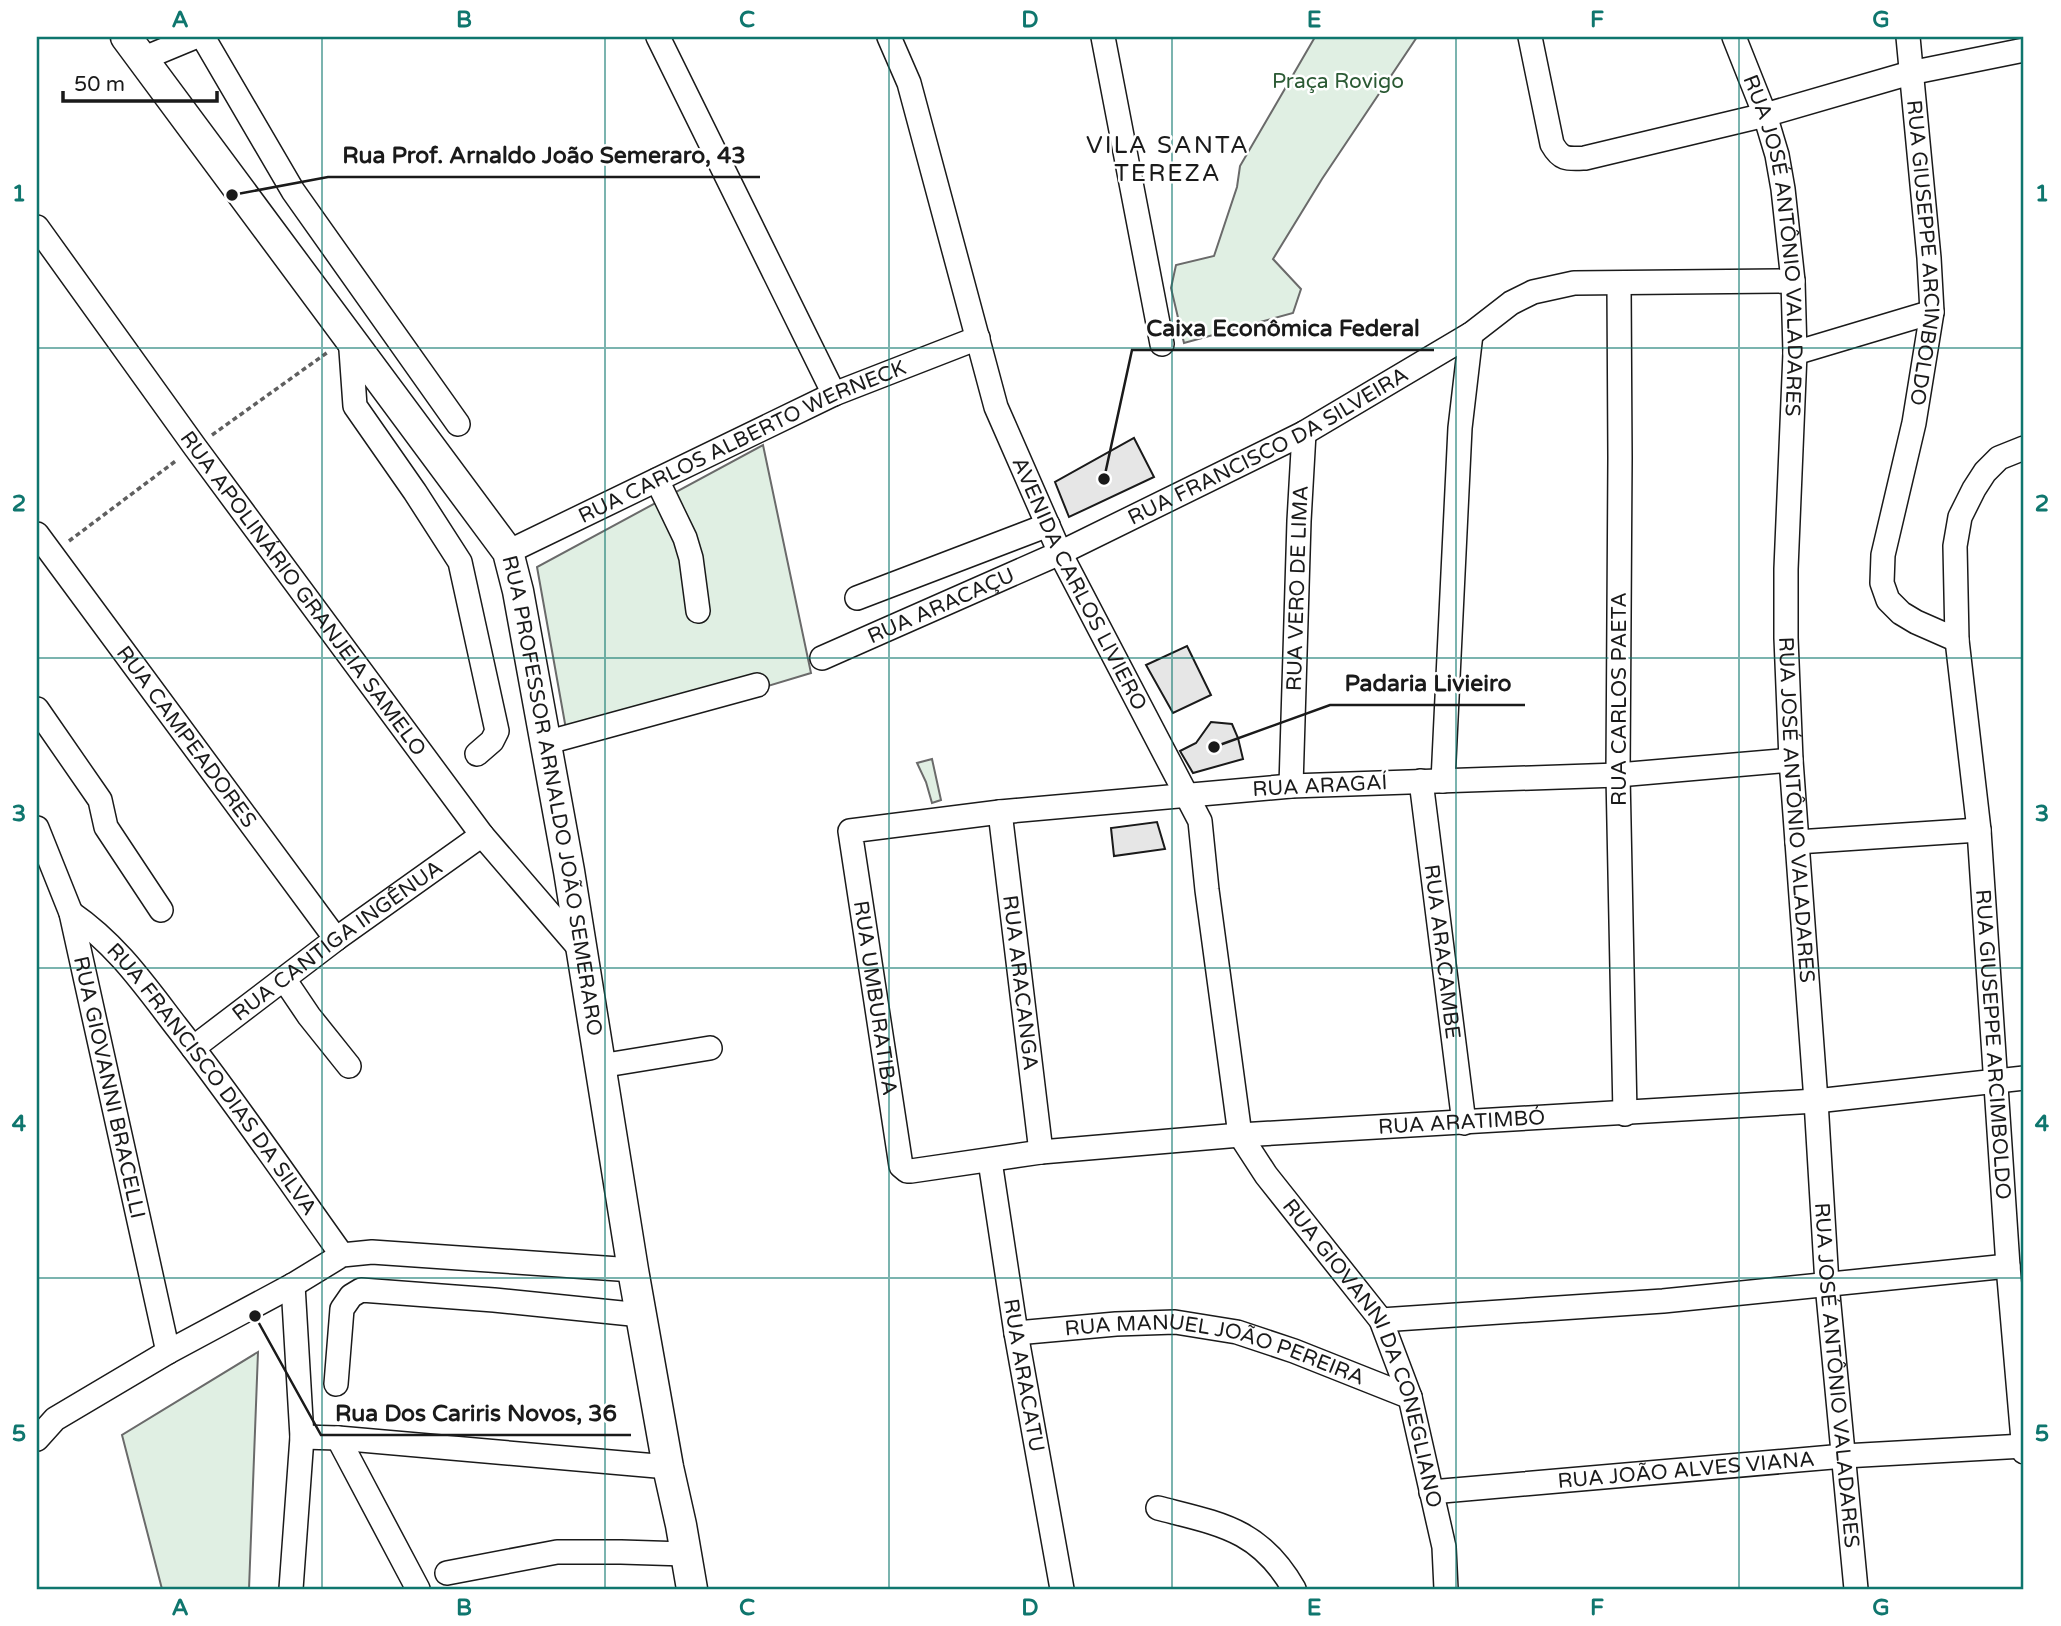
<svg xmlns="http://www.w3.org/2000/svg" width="2061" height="1626" font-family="'Varela Round',sans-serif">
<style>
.green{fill:#e0efe3;stroke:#6a6a6a;stroke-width:2}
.building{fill:#e6e6e6;stroke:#1a1a1a;stroke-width:2}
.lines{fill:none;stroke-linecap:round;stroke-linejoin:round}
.minor-casing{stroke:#1a1a1a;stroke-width:26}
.major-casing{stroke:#1a1a1a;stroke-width:33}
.path{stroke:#5f5f5f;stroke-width:3.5;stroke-dasharray:5 3.5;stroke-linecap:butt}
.minor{stroke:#fff;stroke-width:23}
.major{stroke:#fff;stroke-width:30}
.grid{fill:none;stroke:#0f766e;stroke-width:2;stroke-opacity:0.55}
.labels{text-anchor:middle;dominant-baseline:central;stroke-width:5;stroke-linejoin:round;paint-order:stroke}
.park-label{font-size:21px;fill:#2b5a34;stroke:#fff}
.street-label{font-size:21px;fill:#1a1a1a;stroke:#fff}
.quarter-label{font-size:24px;letter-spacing:2px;fill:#1a1a1a;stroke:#fff}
.leader{fill:none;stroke:#1a1a1a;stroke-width:2.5}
.callout-dot{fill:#1a1a1a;stroke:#fff;stroke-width:2.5}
.callout-label{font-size:23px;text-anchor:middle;font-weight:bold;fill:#1a1a1a;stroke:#fff;stroke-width:5;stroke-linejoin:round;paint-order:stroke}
.neatline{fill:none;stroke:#0f766e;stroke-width:2.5}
.grid-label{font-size:23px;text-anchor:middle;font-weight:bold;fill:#0f766e}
</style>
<rect width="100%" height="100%" fill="#fff"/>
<!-- green -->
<g class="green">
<path d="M1315,37H1417L1322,179L1273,259L1301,289L1293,313L1184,343L1171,288L1176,265L1214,256L1237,187L1240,166Z"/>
<path d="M763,445L811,673L569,746L537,567Z"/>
<path d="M932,759L941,800L932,803L926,782L917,763Z"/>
<path d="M258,1352L249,1589H162L122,1435Z"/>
</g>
<!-- building -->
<g class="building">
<path d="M1134,438L1154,477L1069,517L1055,482Z"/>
<path d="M1187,646L1211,695L1173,713L1146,665Z"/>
<path d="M1211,722L1232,724L1238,738L1243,759L1193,773L1180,751L1196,743Z"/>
<path d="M1157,822L1165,849L1114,856L1111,828Z"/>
</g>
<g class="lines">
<defs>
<g id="minor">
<path d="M203,37L293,191L458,424"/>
<path d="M658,37L834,394"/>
<path id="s1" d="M889,37L909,83L996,407L1060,553L1200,821L1207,890L1240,1135L1266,1175L1381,1320L1410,1397L1444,1547L1446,1589"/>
<path d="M1103,37L1162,344"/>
<path d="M1530,37L1552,144C1561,160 1567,159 1585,158L1765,115L1910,73L2024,50"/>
<path id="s2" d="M1734,37L1765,115L1777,155L1783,189L1793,281L1795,353L1786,569V638L1791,760L1816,1101L1827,1284L1856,1589"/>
<path id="s3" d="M1908,37L1929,258L1932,312L1914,423L1883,555L1882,583L1888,600L1901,613L1916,622L1957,640"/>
<path d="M142,59L195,37"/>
<path id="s4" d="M37,227L195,447L482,835L581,950"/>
<path d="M1619,284L1620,458L1618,775L1625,1114"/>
<path d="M350,336L355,406L415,492L460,562L497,731L492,741L477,754"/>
<path d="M1795,353L1932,312"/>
<path id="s5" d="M2024,448L1999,458L1985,472L1974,489L1960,517L1955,546L1957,640L1979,830L2008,1266L2024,1452"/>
<path d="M657,480L685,538L691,558L698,611"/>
<path id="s6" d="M37,534L336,939"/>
<path id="s7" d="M508,552L834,394L978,338"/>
<path d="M857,598L1048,525"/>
<path id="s8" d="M822,658L1060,553L1304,433L1471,334L1511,303L1533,292L1574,283L1793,281"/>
<path d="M37,709L100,800L106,827L161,910"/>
<path d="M545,743L757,685"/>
<path id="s9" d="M1791,760L1618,775L1291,786L1000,812L850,831L901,1166L907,1171H911L1041,1152L1240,1135L1816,1101L2024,1078"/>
<path id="s10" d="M1421,781L1464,1123"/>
<path d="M1443,781L1460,428L1471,334"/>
<path id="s11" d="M1291,786L1299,521L1304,433"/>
<path id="s12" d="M1000,812L1041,1152"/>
<path id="s13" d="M37,828L71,913L168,1352"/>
<path d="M1797,842L1979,830"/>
<path id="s14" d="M71,913C116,944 143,983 176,1026C234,1100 287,1178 342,1255"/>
<path d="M284,979L309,1016L349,1066"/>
<path id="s15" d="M193,1048L336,939L482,835"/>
<path d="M600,1066L710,1048"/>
<path id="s16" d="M990,1161L1016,1333L1062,1589"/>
<path d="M1381,1320L1663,1301L2008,1266"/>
<path id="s17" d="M1016,1333L1116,1324L1175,1322L1237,1332L1294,1351L1410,1397"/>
<path d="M336,1384L342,1309L351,1296L361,1290L494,1300L641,1315"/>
<path d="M302,1437L338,1438L668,1467"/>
<path d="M338,1438L418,1589"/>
<path d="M37,1439L55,1419L168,1352L293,1285L342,1255L372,1252L633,1270"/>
<path id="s18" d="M1431,1492L1844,1456L2024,1446"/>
<path d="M1158,1508C1220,1524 1260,1529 1294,1589"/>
<path d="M447,1573L557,1552H621L685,1554"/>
<path d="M291,1589L302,1437L293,1285"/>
</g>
<g id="major">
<path id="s19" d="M126,37L508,552L518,591L569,871L633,1270L668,1467L681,1525L692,1589"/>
</g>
</defs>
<!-- minor casing -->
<use href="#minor" class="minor-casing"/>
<!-- major casing -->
<use href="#major" class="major-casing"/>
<!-- path -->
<g class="path">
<path d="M212,435L328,352"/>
<path d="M69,541L177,460"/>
</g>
<!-- minor -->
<use href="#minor" class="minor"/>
<!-- major -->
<use href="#major" class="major"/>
</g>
<!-- grid -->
<path class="grid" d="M322,37V1589M605,37V1589M889,37V1589M1172,37V1589M1456,37V1589M1739,37V1589M37,348H2024M37,658H2024M37,968H2024M37,1278H2024"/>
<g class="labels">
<!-- park labels -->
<g class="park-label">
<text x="1338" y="81">Praça Rovigo</text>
</g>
<!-- street labels -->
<g class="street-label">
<text stroke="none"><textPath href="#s2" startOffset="215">RUA JOSÉ ANTÔNIO VALADARES</textPath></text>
<text stroke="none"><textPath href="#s3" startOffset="217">RUA GIUSEPPE ARCINBOLDO</textPath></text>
<text stroke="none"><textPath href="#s7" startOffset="259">RUA CARLOS ALBERTO WERNECK</textPath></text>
<text stroke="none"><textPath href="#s8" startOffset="494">RUA FRANCISCO DA SILVEIRA</textPath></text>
<text stroke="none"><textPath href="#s1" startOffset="581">AVENIDA CARLOS LIVIERO</textPath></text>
<text stroke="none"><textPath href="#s11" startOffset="198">RUA VERO DE LIMA</textPath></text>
<text stroke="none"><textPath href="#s4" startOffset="453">RUA APOLINÁRIO GRANJEIA SAMELO</textPath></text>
<text stroke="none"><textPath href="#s8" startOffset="130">RUA ARACAÇU</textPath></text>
<text transform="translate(1619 699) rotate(-90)">RUA CARLOS PAETA</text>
<text stroke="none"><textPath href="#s6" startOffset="252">RUA CAMPEADORES</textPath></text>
<text transform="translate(1320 786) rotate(-3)">RUA ARAGAÍ</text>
<text stroke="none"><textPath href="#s19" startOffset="889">RUA PROFESSOR ARNALDO JOÃO SEMERARO</textPath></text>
<text stroke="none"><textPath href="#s2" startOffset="782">RUA JOSÉ ANTÔNIO VALADARES</textPath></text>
<text stroke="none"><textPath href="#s15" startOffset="180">RUA CANTIGA INGÊNUA</textPath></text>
<text stroke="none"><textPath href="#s10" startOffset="172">RUA ARACAMBE</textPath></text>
<text stroke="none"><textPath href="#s12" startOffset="172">RUA ARACANGA</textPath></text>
<text stroke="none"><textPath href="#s9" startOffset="1113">RUA UMBURATIBA</textPath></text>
<text stroke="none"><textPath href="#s5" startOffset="628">RUA GIUSEPPE ARCIMBOLDO</textPath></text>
<text stroke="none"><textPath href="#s14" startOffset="219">RUA FRANCISCO DIAS DA SILVA</textPath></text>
<text stroke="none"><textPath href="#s13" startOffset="270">RUA GIOVANNI BRACELLI</textPath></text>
<text stroke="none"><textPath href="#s9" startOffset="1848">RUA ARATIMBÓ</textPath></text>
<text stroke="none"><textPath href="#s17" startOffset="203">RUA MANUEL JOÃO PEREIRA</textPath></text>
<text stroke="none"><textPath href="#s1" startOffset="1419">RUA GIOVANNI DA CONEGLIANO</textPath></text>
<text stroke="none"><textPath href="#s16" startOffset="217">RUA ARACATU</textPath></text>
<text stroke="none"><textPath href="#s2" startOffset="1349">RUA JOSÉ ANTÔNIO VALADARES</textPath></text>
<text stroke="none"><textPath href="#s18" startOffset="256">RUA JOÃO ALVES VIANA</textPath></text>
</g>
<!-- quarter labels -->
<g class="quarter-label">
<text x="1168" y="145">VILA SANTA<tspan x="1168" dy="28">TEREZA</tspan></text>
</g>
</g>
<!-- callouts -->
<path class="leader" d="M232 195L328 177H760M1104 479L1132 350H1434M1214 747L1330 705H1525M255 1316L321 1435H631"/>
<g class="callout-dot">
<circle cx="232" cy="195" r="7"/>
<circle cx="1104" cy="479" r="7"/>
<circle cx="1214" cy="747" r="7"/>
<circle cx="255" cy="1316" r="7"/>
</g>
<g class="callout-label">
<text x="544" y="163">Rua Prof. Arnaldo João Semeraro, 43</text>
<text x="1283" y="336">Caixa Econômica Federal</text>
<text x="1428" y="691">Padaria Livieiro</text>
<text x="476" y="1421">Rua Dos Cariris Novos, 36</text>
</g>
<!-- border -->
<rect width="2061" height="1626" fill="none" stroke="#ffffff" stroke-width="77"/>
<!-- scale -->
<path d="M63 91v10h154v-10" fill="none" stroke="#1a1a1a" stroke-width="3.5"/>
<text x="74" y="91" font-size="21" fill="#1a1a1a" stroke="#ffffff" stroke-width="5" paint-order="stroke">50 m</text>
<rect x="38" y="38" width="1984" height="1550" class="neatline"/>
<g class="grid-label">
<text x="180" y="27">A</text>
<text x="464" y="27">B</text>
<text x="747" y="27">C</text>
<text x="1030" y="27">D</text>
<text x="1314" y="27">E</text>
<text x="1597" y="27">F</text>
<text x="1881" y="27">G</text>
<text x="19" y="201">1</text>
<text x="2042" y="201">1</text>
<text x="19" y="511">2</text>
<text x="2042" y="511">2</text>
<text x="19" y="821">3</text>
<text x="2042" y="821">3</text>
<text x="19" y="1131">4</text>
<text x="2042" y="1131">4</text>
<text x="19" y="1441">5</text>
<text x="2042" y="1441">5</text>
<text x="180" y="1615">A</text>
<text x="464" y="1615">B</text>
<text x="747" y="1615">C</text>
<text x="1030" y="1615">D</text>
<text x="1314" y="1615">E</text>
<text x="1597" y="1615">F</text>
<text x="1881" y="1615">G</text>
</g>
</svg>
